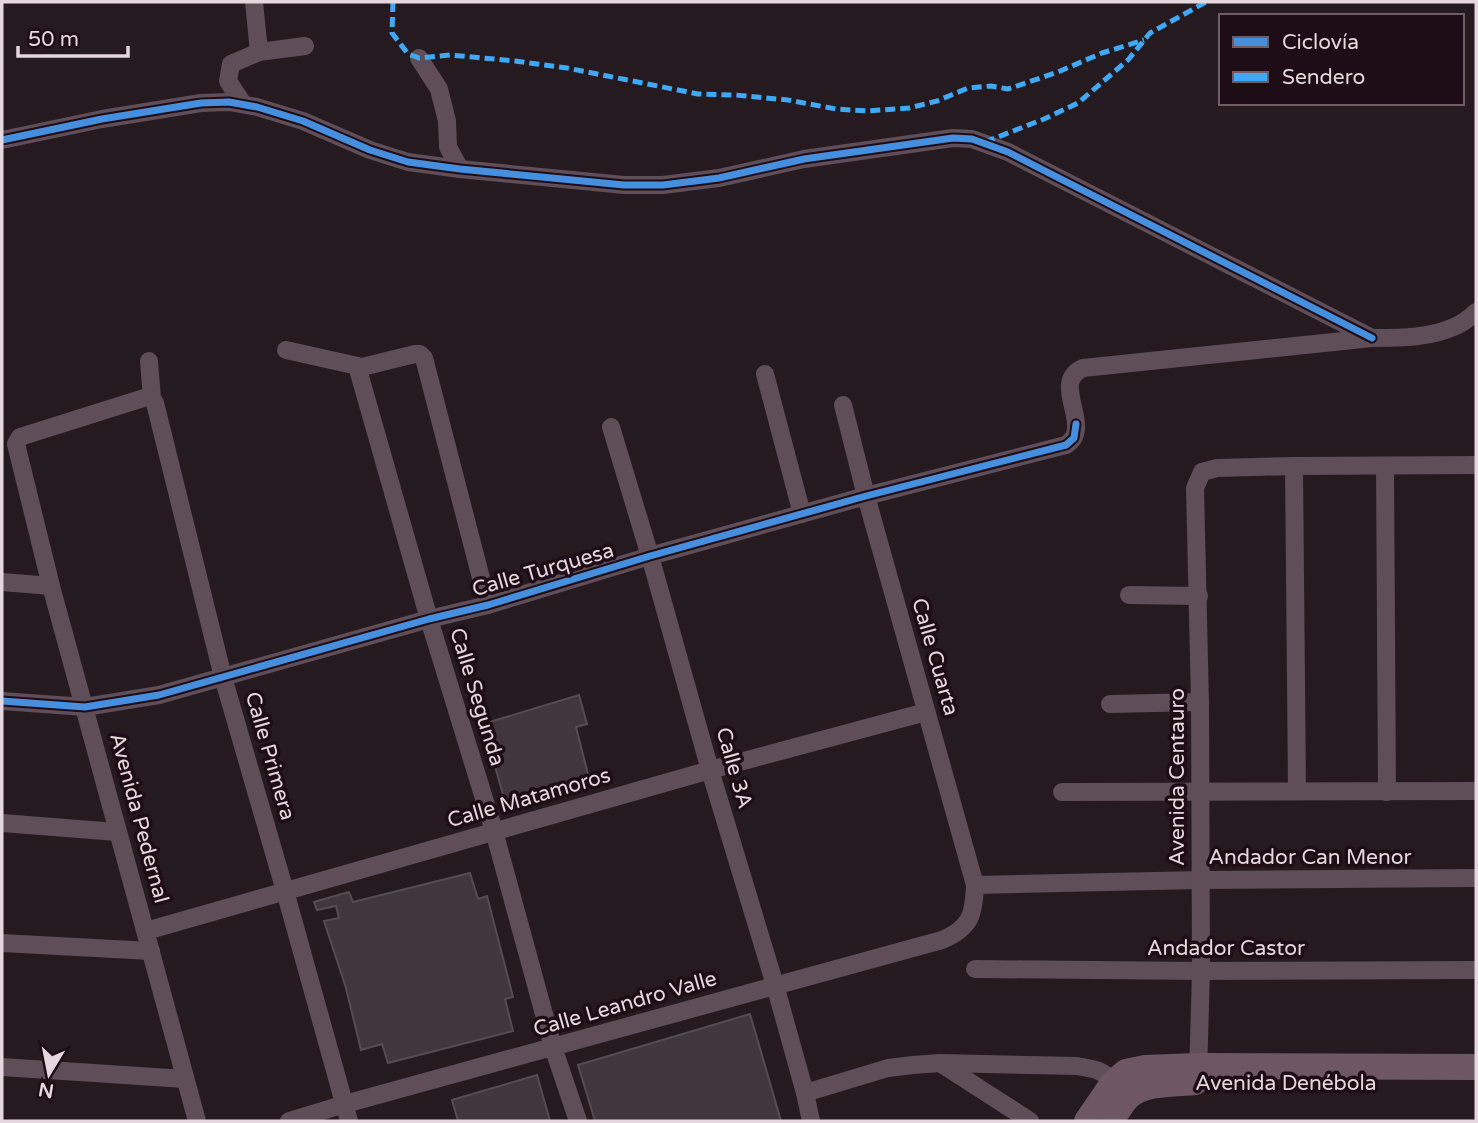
<svg xmlns="http://www.w3.org/2000/svg" width="1478" height="1123" font-family="'Varela Round',sans-serif">
<style>
.building{fill:#40363c;stroke:#554c50;stroke-width:2}
.lines{fill:none;stroke-linecap:round;stroke-linejoin:round}
.minor{stroke:#5f4d57;stroke-width:18}
.primary{stroke:#6f5664;stroke-width:26}
.quiet{stroke:#3fa9f5;stroke-width:5;stroke-dasharray:10 5;stroke-linecap:butt}
.cycleway-casing{stroke:#1e0d16;stroke-width:11}
.cycleway{stroke:#468fdf;stroke-width:7}
.labels{text-anchor:middle;dominant-baseline:central;stroke-width:7;stroke-linejoin:round;paint-order:stroke}
.street-label{font-size:21px;fill:#e4d7dd;stroke:#1e0d16}
</style>
<rect width="100%" height="100%" fill="#241a1f"/>
<!-- building -->
<g class="building">
<path d="M579,695L587,724L576,727L591,786L508,812L483,724Z"/>
<path d="M470,873L478,899L487,896L513,997L505,999L513,1031L388,1063L382,1044L361,1050L346,988L324,921L339,918L336,906L317,910L314,902L349,892L353,902Z"/>
<path d="M750,1014L781,1121H595L578,1065Z"/>
<path d="M537,1075L550,1121H458L452,1100Z"/>
</g>
<g class="lines">
<!-- minor -->
<g class="minor">
<path d="M254,2L259,52"/>
<path d="M419,58L439,89L447,121L448,147L460,169"/>
<path d="M243,104L228,81L231,64L259,52L305,46"/>
<path d="M2,140L102,119L201,103L229,102L257,107L303,121L370,150L408,162L460,169L624,185H663L719,178L804,159L953,138L972,139L1008,152L1372,338"/>
<path d="M286,350L362,367"/>
<path d="M149,361L152,399L155,403L223,677L285,891L349,1121"/>
<path d="M362,367L359,373L429,619L494,831L553,1047L578,1121"/>
<path d="M362,367L415,354H420L424,358L488,605"/>
<path d="M765,374L802,514"/>
<path d="M152,399L147,397L20,437L16,444L51,586L197,1121"/>
<path d="M611,427L650,556L710,770L775,985L805,1093L811,1121"/>
<path d="M1294,466L1297,791"/>
<path d="M1385,466L1387,792"/>
<path d="M2,582L51,586"/>
<path d="M1129,595L1199,596"/>
<path d="M2,701L85,707L159,695L429,619L488,605L650,556L866,496L1066,445C1095,427 1049,383 1083,368L1372,338C1401,338 1432,338 1458,325C1465,322 1471,316 1476,312"/>
<path d="M1110,704L1200,702"/>
<path d="M1062,792L1476,791"/>
<path d="M2,823L117,832"/>
<path d="M975,885L1200,880L1476,878"/>
<path d="M146,931L710,770L926,712"/>
<path d="M2,943L151,951"/>
<path d="M975,969L1201,971L1476,970"/>
<path d="M940,1063L1030,1121"/>
<path d="M2,1067L185,1079"/>
<path d="M1198,1075L1201,971L1200,702L1195,488L1202,472L1217,468L1294,466L1476,465"/>
<path d="M805,1093L888,1068L913,1065L940,1063L1077,1066C1093,1069 1103,1069 1113,1083"/>
<path d="M289,1121L345,1104L942,940C971,928 974,914 975,885L866,496L843,405"/>
</g>
<!-- primary -->
<g class="primary">
<path d="M1087,1121L1113,1083L1126,1072L1145,1068L1198,1066L1476,1067"/>
<path d="M1111,1121C1116,1114 1121,1104 1128,1097C1144,1082 1174,1084 1195,1082"/>
</g>
<!-- quiet -->
<g class="quiet">
<path d="M393,2L392,33L408,54L419,58L450,55L515,61L567,68L698,94L735,95L788,100L836,109L868,111L909,108L937,101L968,88L991,86L1008,89L1058,72L1102,53L1144,40"/>
<path d="M985,142L1044,119L1078,103L1128,60L1150,33L1206,2"/>
</g>
<defs>
<g id="cycleway">
<path d="M2,140L102,119L201,103L229,102L257,107L303,121L370,150L408,162L460,169L624,185H663L719,178L804,159L953,138L972,139L1008,152L1372,338"/>
<path d="M2,701L85,707L159,695L429,619L488,605L650,556L866,496L1066,445L1074,438L1076,424"/>
</g>
</defs>
<!-- cycleway casing -->
<use href="#cycleway" class="cycleway-casing"/>
<!-- cycleway -->
<use href="#cycleway" class="cycleway"/>
</g>
<g class="labels">
<!-- street labels -->
<g class="street-label">
<text transform="translate(543 570) rotate(-16)">Calle Turquesa</text>
<text transform="translate(935 657) rotate(74)">Calle Cuarta</text>
<text transform="translate(477 697) rotate(73)">Calle Segunda</text>
<text transform="translate(270 756) rotate(74)">Calle Primera</text>
<text transform="translate(734 768) rotate(74)">Calle 3A</text>
<text transform="translate(1177 777) rotate(-90)">Avenida Centauro</text>
<text transform="translate(529 798) rotate(-16)">Calle Matamoros</text>
<text transform="translate(139 818) rotate(75)">Avenida Pedernal</text>
<text x="1310" y="857">Andador Can Menor</text>
<text x="1226" y="948">Andador Castor</text>
<text transform="translate(625 1004) rotate(-16)">Calle Leandro Valle</text>
<text x="1286" y="1083">Avenida Denébola</text>
</g>
</g>
<!-- border -->
<rect width="1478" height="1123" fill="none" stroke="#e4d7dd" stroke-width="7"/>
<!-- legend -->
<rect x="1219" y="14" width="245" height="91" fill="#1e0d16" stroke="#6d5e66" stroke-width="2"/>
<rect x="1233" y="37" width="35" height="10" fill="#468fdf" stroke="#6d5e66" stroke-width="2"/>
<text x="1282" y="49" font-size="21" fill="#e4d7dd">Ciclovía</text>
<rect x="1233" y="72" width="35" height="10" fill="#3fa9f5" stroke="#6d5e66" stroke-width="2"/>
<text x="1282" y="84" font-size="21" fill="#e4d7dd">Sendero</text>
<!-- north arrow -->
<g transform="translate(49 1074) rotate(190)" stroke="#1e0d16" stroke-width="5" paint-order="stroke">
<path d="M0-5L12 26L0 18L-12 26Z" fill="#e4d7dd"/>
<text y="-10" font-size="19" font-weight="bold" text-anchor="middle" fill="#e4d7dd">N</text>
</g>
<!-- scale -->
<path d="M18 46v10h110v-10" fill="none" stroke="#e4d7dd" stroke-width="3.5"/>
<text x="28" y="46" font-size="21" fill="#e4d7dd" stroke="#1e0d16" stroke-width="5" paint-order="stroke">50 m</text>
</svg>
